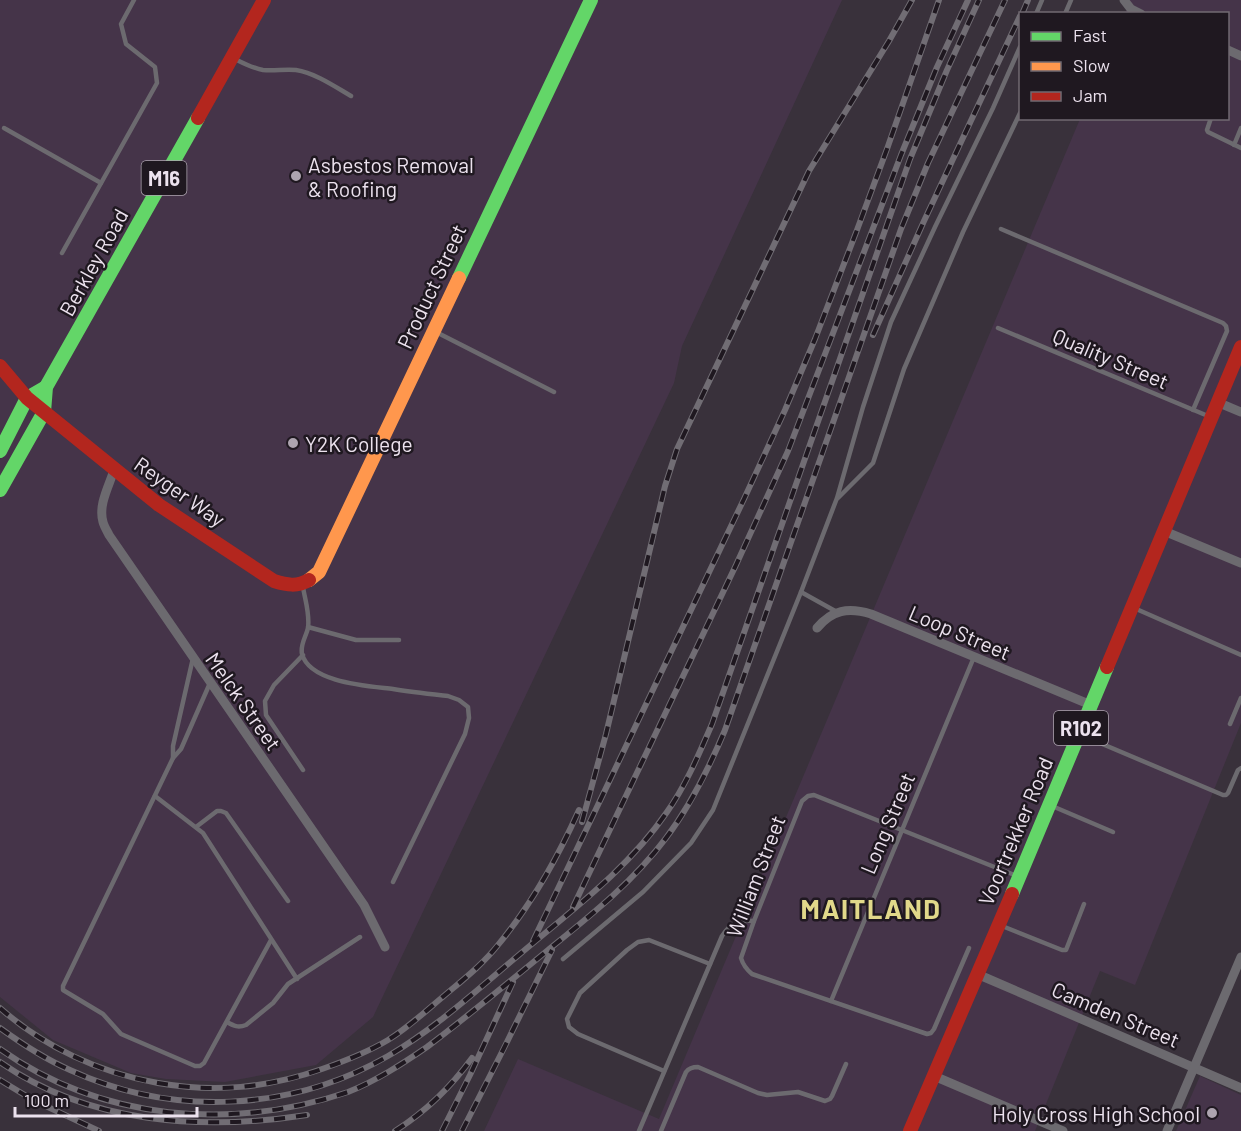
<svg xmlns="http://www.w3.org/2000/svg" width="1241" height="1131" font-family="Barlow,sans-serif">
<style>
.built{fill:#453449}
.lines{fill:none;stroke-linecap:round;stroke-linejoin:round}
.lane{stroke:#6c6a6f;stroke-width:4.5}
.street{stroke:#6c6a6f;stroke-width:9}
.fast{stroke:#63d668;stroke-width:14}
.slow{stroke:#ff974d;stroke-width:14}
.jam{stroke:#b3261e;stroke-width:14}
.rail-casing{stroke:#716d74;stroke-width:6}
.rail{stroke:#1f1820;stroke-width:4;stroke-dasharray:11;stroke-linecap:butt}
.poi-dot{fill:#ada4af;stroke:#1f1820;stroke-width:2}
.labels{text-anchor:middle;dominant-baseline:central;stroke-width:5;stroke-linejoin:round;paint-order:stroke}
.shield{fill:#1f1820;stroke:#aea5b0;stroke-width:1.5}
.shield-label{font-size:20px;font-weight:bold;fill:#ece2ee}
.poi-label{font-size:21px;fill:#ece2ee;stroke:#1f1820;text-anchor:start}
.street-label{font-size:21px;fill:#ece2ee;stroke:#1f1820}
.district-label{font-size:27px;font-weight:bold;letter-spacing:1.5px;fill:#e1d88a;stroke:#1f1820}
</style>
<rect width="100%" height="100%" fill="#39313b"/>
<!-- built -->
<g class="built">
<path d="M0,0H842L682,346L674,383L373,1017L316,1065L225,1082L166,1079L131,1073L53,1040L0,997Z"/>
<path d="M1130,0H1241V723L1135,985L1100,971L1035,1131H484L518,1059L659,1119L1080,119L1228,118V14L1125,13Z"/>
<path d="M1200,1076L1241,1095V1131H1176Z"/>
</g>
<g class="lines">
<!-- lane -->
<g class="lane">
<path d="M1036,14L1042,0"/>
<path d="M1065,14L1071,0"/>
<path d="M233,58C243,63 252,68 263,70C274,71 285,69 296,70C315,73 334,86 351,96"/>
<path d="M1211,118L1207,130L1208,132L1241,148"/>
<path d="M4,128L101,183"/>
<path d="M1234,145L1241,128"/>
<path d="M1001,229L1223,323L1226,326L1227,331L1193,410"/>
<path d="M62,253L157,83L155,67L126,44L121,24L134,0"/>
<path d="M998,328L1208,416"/>
<path d="M436,332L554,392"/>
<path d="M838,498L873,463L904,369L963,232L1020,113"/>
<path d="M303,587C305,600 310,614 308,628C306,637 300,644 302,654C310,683 369,686 393,689C411,692 430,694 448,696L459,700L468,707L469,718L465,734L393,882"/>
<path d="M801,592L837,498L863,407L891,322L935,227L993,108L1020,47"/>
<path d="M1134,608L1241,655"/>
<path d="M308,627L356,640H399"/>
<path d="M303,655L274,685L265,701L266,715L303,770"/>
<path d="M210,683L181,749L173,758L63,986V990L103,1014L121,1034L195,1066H200L204,1063L271,940"/>
<path d="M1230,724L1241,698"/>
<path d="M1081,735L1223,795H1226L1228,793L1238,770L1241,768"/>
<path d="M173,758V746L193,658"/>
<path d="M155,796L203,833L297,979"/>
<path d="M1052,806L1113,832"/>
<path d="M196,827L217,811H221L226,813L288,901"/>
<path d="M1002,926L1062,950H1066L1084,904"/>
<path d="M969,948L934,1029L931,1033L927,1034L752,974C746,969 743,965 741,958L754,921L802,801L808,796L814,795L1017,876"/>
<path d="M563,959L643,892L691,843L713,810L801,592L837,612"/>
<path d="M831,1001L974,657"/>
<path d="M227,1022C234,1026 238,1028 246,1025L273,1003L288,984L360,937"/>
<path d="M664,1071L578,1034L569,1027L567,1019L580,993L627,950L638,942L649,940L710,964"/>
<path d="M639,1131L722,936C732,922 736,920 754,921"/>
<path d="M661,1131L686,1072C689,1068 692,1067 698,1067L758,1093L767,1095L798,1092L825,1101L830,1099L832,1096L846,1064"/>
</g>
<!-- street -->
<g class="street">
<path d="M1124,0L1131,9L1141,14"/>
<path d="M1228,50L1241,56"/>
<path d="M1217,402L1241,412"/>
<path d="M114,470C109,486 98,505 103,522C104,526 107,531 109,535L364,905L385,947"/>
<path d="M1164,531L1241,563"/>
<path d="M817,628C832,610 848,607 871,614L1091,705"/>
<path d="M977,974L1241,1088"/>
<path d="M934,1076L1063,1131"/>
<path d="M1167,1131L1241,957"/>
</g>
<!-- fast -->
<g class="fast">
<path d="M459,278L591,0"/>
<path d="M0,451L27,398L46,387"/>
<path d="M0,490L44,412L46,387L198,118"/>
<path d="M1012,894L1107,667"/>
</g>
<!-- slow -->
<path class="slow" d="M309,580L319,572L459,278"/>
<!-- jam -->
<g class="jam">
<path d="M198,118L264,0"/>
<path d="M0,366L27,398L159,505L274,581C287,585 297,587 309,580"/>
<path d="M1107,667L1241,347"/>
<path d="M910,1131L1012,894"/>
</g>
<defs>
<g id="rail">
<path d="M1022,14L1028,0"/>
<path d="M873,335L924,221L1020,16"/>
<path d="M582,822L606,734L665,486L677,449L809,171L889,41L912,0"/>
<path d="M573,907L736,565L788,451L901,155L937,67L968,0"/>
<path d="M533,941L744,499L785,410L815,339L857,230L887,149L939,0"/>
<path d="M0,1008C44,1047 100,1073 158,1083C215,1093 267,1088 322,1069C345,1061 368,1052 388,1040C409,1027 427,1010 445,995C464,979 483,964 498,945C531,905 558,857 579,810"/>
<path d="M0,1028C22,1044 45,1059 70,1070C171,1117 291,1112 388,1056C436,1028 478,989 520,954C572,910 628,869 667,812C686,785 699,754 712,724L910,159L947,70L979,0"/>
<path d="M0,1049C102,1121 232,1131 348,1092C376,1081 402,1064 427,1047C468,1016 508,983 548,950C590,916 633,882 666,838C691,805 709,768 725,730L901,229L928,163L1005,0"/>
<path d="M0,1062C89,1124 202,1131 307,1115"/>
<path d="M0,1080L33,1100L99,1131"/>
<path d="M395,1131C425,1112 451,1087 472,1058"/>
<path d="M442,1131L470,1075L513,982"/>
<path d="M462,1131L504,1048L552,950"/>
</g>
</defs>
<!-- rail casing -->
<use href="#rail" class="rail-casing"/>
<!-- rail -->
<use href="#rail" class="rail"/>
</g>
<!-- markers -->
<g class="poi-dot">
<circle cx="296" cy="176" r="6"/>
<circle cx="293" cy="443" r="6"/>
<circle cx="1212" cy="1113" r="6"/>
</g>
<g class="labels">
<!-- shield labels -->
<g class="shield">
<rect x="141.5" y="161" width="45" height="34" rx="4.5"/>
<rect x="1054" y="711" width="54" height="34" rx="4.5"/>
</g>
<g class="shield-label">
<text x="164" y="178">M16</text>
<text x="1081" y="728">R102</text>
</g>
<!-- poi labels -->
<g class="poi-label">
<text x="308" y="164">Asbestos Removal<tspan x="308" dy="24">&amp; Roofing</tspan></text>
<text x="305" y="443">Y2K College</text>
<text x="1200" y="1113" text-anchor="end">Holy Cross High School</text>
</g>
<!-- street labels -->
<g class="street-label">
<text transform="translate(93 262) rotate(-61)">Berkley Road</text>
<text transform="translate(431 286) rotate(-65)">Product Street</text>
<text transform="translate(1111 358) rotate(23)">Quality Street</text>
<text transform="translate(180 491) rotate(35)">Reyger Way</text>
<text transform="translate(960 632) rotate(23)">Loop Street</text>
<text transform="translate(244 701) rotate(55)">Melck Street</text>
<text transform="translate(887 823) rotate(-67)">Long Street</text>
<text transform="translate(1015 831) rotate(-67)">Voortrekker Road</text>
<text transform="translate(755 876) rotate(-69)">William Street</text>
<text transform="translate(1116 1014) rotate(23)">Camden Street</text>
</g>
<!-- district labels -->
<g class="district-label">
<text x="871" y="908">MAITLAND</text>
</g>
</g>
<!-- legend -->
<rect x="1019" y="12" width="210" height="108" fill="#1f1820" stroke="#716972" stroke-width="1.5"/>
<rect x="1031" y="32" width="30" height="9" fill="#63d668" stroke="#716972" stroke-width="1.5"/>
<text x="1073" y="42" font-size="18" fill="#ece2ee">Fast</text>
<rect x="1031" y="62" width="30" height="9" fill="#ff974d" stroke="#716972" stroke-width="1.5"/>
<text x="1073" y="72" font-size="18" fill="#ece2ee">Slow</text>
<rect x="1031" y="92" width="30" height="9" fill="#b3261e" stroke="#716972" stroke-width="1.5"/>
<text x="1073" y="102" font-size="18" fill="#ece2ee">Jam</text>
<!-- scale -->
<path d="M15 1107v9h182v-9" fill="none" stroke="#ece2ee" stroke-width="3"/>
<text x="24" y="1107" font-size="18" fill="#ece2ee" stroke="#1f1820" stroke-width="4.5" paint-order="stroke">100 m</text>
</svg>
